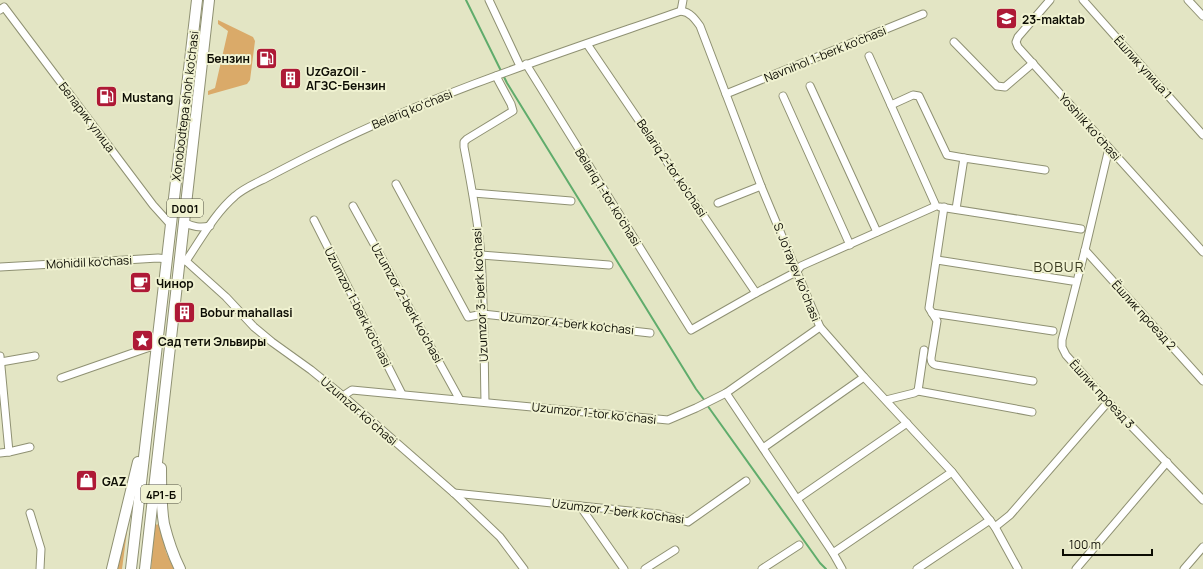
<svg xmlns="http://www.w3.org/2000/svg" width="1203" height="569" font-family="Manrope,sans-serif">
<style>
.green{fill:#daaa69}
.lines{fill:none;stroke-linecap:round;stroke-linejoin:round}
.stream{stroke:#60ac6c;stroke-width:2}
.minor-casing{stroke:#8f9173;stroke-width:9}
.highway-casing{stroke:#8f9173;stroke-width:12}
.minor{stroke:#fff;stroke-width:7}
.highway{stroke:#fff;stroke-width:10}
.labels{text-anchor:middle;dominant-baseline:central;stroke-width:4;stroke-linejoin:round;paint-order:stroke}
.shield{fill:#f0f2d1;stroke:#505141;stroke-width:1}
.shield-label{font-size:11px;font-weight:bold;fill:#0c0c03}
.poi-label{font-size:12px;font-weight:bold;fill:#0c0c03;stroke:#f0f2d1;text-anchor:start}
.street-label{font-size:12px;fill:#0c0c03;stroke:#f0f2d1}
.quarter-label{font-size:14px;letter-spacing:1px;fill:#3a3b20;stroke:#f0f2d1}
</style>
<rect width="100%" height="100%" fill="#e3e5c4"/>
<!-- green -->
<g class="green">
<path d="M218,20L253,37L255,41L250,80L247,84L208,95V91L215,88L228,31L218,24Z"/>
<path d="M130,509L122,569H116Z"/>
<path d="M160,524L166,552L174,569H151L154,525Z"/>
</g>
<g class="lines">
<!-- stream -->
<g class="stream">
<path d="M466,0L507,83L696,389L705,401"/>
<path d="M707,405L820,563L826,569"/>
</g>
<defs>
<g id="minor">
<path d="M489,0L520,66"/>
<path d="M1050,0L1018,37L1016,42L1018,47L1203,252"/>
<path d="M1083,0L1203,135"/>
<path d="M1188,0L1203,16"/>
<path d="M0,10L4,7L153,205L171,225"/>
<path d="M681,11L683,0"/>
<path d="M954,42L997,86L1005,87L1033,63"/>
<path d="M587,44L756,293"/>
<path d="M526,64L691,330L756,293L796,272L801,266L936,206L869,56"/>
<path d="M810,86L877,232"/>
<path d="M726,94L923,14"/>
<path d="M783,96L850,245"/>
<path d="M891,105L913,95L919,96L947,155L964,158"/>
<path d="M1109,148L1085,250L1062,340V347L1066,355L1108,402L1203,500"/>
<path d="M396,184L468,317L483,314L650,333"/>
<path d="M473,193L571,201"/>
<path d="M718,203L761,186"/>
<path d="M353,206L460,400"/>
<path d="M940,207L1081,229"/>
<path d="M944,207L929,308L937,321L931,358C931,362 932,364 936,365L1033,381"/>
<path d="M956,209L964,158L1045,170"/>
<path d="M314,220L402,394"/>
<path d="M183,222C193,227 200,228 210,226"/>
<path d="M1085,250L1203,381"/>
<path d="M481,255L609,265"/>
<path d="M937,260L1072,281"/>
<path d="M179,261H186C201,239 215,213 235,196C244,188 256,183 266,178C285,168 304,158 323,149C438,92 560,53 681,11C690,12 695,19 700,26L761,186L820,327L864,377L952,472L995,527L1018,569"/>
<path d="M186,261L226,297L254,327L272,342L311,370L343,396L454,493L500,537L524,569"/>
<path d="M0,267L125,260L158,258L167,259"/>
<path d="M932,313L1053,331"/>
<path d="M0,356L9,452"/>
<path d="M1,362L35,356"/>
<path d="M61,378L150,347L157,348"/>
<path d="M918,391L924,350"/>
<path d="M726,393L833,553L842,569"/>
<path d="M343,396L352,390L668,420L696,408L726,393L820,327"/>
<path d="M886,400L914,393L918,391L1032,412"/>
<path d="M485,402C484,353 484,304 481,256C478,219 471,183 464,147V142L467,139L513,111L511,104L496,76"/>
<path d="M763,448L864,377"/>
<path d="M0,453L9,452L30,447"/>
<path d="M454,493L659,514L688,522L746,481"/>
<path d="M797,499L907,423"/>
<path d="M580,506L624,569"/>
<path d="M30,513L41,549L40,569"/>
<path d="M995,527L1010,515L1108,402"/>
<path d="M833,553L952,472"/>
<path d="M645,569L675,550"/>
<path d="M762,569L799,545"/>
<path d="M917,569L990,520"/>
<path d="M1076,569L1167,462"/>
<path d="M1184,569L1203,547"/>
</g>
<g id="highway">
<path d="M161,468C161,487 161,506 164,524C168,540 173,555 180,569"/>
<path d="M112,569L138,462"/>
<path d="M131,569L197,0"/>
<path d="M145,569L209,0"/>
</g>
</defs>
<!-- minor casing -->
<use href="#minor" class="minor-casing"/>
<!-- highway casing -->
<use href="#highway" class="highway-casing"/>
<!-- minor -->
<use href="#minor" class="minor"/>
<!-- highway -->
<use href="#highway" class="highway"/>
</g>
<!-- icons -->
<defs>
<symbol id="school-square" viewBox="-11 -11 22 22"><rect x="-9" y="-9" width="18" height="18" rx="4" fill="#ae1936" stroke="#f0f2d1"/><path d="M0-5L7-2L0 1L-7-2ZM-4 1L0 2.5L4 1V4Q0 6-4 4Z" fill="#fff"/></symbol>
<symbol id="fuel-square" viewBox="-11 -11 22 22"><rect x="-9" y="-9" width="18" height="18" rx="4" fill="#ae1936" stroke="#f0f2d1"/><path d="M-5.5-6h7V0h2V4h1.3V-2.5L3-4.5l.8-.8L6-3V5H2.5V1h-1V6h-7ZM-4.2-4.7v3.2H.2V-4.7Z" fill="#fff"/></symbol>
<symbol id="building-square" viewBox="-11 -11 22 22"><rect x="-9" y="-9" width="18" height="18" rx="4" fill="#ae1936" stroke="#f0f2d1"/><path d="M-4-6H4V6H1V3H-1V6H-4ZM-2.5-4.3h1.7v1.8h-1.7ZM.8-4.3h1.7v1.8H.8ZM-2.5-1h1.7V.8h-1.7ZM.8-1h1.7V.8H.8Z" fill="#fff"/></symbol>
<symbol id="cafe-square" viewBox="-11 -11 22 22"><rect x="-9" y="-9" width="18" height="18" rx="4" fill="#ae1936" stroke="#f0f2d1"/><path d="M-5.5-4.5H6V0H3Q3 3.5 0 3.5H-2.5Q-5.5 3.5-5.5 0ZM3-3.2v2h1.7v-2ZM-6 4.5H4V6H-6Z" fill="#fff"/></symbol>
<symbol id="sight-square" viewBox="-11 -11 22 22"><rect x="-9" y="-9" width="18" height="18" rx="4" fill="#ae1936" stroke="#f0f2d1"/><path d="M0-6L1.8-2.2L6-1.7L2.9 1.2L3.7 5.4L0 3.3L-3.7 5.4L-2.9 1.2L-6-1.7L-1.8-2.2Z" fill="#fff"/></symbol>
<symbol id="shop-square" viewBox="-11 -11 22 22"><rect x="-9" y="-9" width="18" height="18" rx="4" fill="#ae1936" stroke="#f0f2d1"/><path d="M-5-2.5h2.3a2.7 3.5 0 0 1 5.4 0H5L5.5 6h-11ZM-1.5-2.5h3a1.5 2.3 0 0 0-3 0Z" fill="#fff"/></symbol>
</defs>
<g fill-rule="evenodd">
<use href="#school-square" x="994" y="6" width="25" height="25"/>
<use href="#fuel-square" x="254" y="46" width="25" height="25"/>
<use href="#building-square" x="278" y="66" width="25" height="25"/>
<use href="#fuel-square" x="94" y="84" width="25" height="25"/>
<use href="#cafe-square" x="128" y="270" width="25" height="25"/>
<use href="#building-square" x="172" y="300" width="25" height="25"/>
<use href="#sight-square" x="130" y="328" width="25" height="25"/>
<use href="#shop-square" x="74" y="468" width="25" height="25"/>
</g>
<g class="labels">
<!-- shield labels -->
<g class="shield">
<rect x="167" y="199" width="36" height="18" rx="3"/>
<rect x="141" y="485" width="40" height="18" rx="3"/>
</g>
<g class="shield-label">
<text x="185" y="208">D001</text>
<text x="161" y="494">4Р1-Б</text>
</g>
<!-- poi labels -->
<g class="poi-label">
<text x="1022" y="19">23-maktab</text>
<text x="250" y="58" text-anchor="end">Бензин</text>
<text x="306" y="71">UzGazOil -<tspan x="306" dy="14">АГЗС-Бензин</tspan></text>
<text x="122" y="97">Mustang</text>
<text x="156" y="283">Чинор</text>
<text x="200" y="312">Bobur mahallasi</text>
<text x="158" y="341">Сад тети Эльвиры</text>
<text x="102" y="481">GAZ</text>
</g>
<!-- street labels -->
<g class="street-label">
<text transform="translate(825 54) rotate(-22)">Navnihol 1-berk ko'chasi</text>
<text transform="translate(1143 67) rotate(48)">Ёшлик улица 1</text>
<text transform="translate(185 106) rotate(-83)">Xonobodtepa shoh ko'chasi</text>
<text transform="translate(412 109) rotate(-22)">Belariq koʻchasi</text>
<text transform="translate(87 117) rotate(53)">Беларик улица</text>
<text transform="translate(1090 127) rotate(48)">Yoshlik koʻchasi</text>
<text transform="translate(672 168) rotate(56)">Belariq 2-tor ko'chasi</text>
<text transform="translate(608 197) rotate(58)">Belariq 1-tor ko'chasi</text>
<text transform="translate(89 262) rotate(-3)">Mohidil ko'chasi</text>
<text transform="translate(797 272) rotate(68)">S. Joʻrayev koʻchasi</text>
<text transform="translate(480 295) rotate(-93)">Uzumzor 3-berk ko'chasi</text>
<text transform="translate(407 303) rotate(61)">Uzumzor 2-berk ko'chasi</text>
<text transform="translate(358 307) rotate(63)">Uzumzor 1-berk ko'chasi</text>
<text transform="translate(1144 315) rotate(48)">Ёшлик проезд 2</text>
<text transform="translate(567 323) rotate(6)">Uzumzor 4-berk ko'chasi</text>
<text transform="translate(1102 394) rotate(47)">Ёшлик проезд 3</text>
<text transform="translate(359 411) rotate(41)">Uzumzor koʻchasi</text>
<text transform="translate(594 413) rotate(6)">Uzumzor 1-tor ko‘chasi</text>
<text transform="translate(618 511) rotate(7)">Uzumzor 7-berk ko'chasi</text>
</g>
<!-- quarter labels -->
<g class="quarter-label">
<text x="1059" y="266">BOBUR</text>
</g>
</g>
<!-- scale -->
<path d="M1063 549v6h89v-6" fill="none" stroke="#0c0c03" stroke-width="2"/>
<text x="1069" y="549" font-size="12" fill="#0c0c03" stroke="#f0f2d1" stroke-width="3" paint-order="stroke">100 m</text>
</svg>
